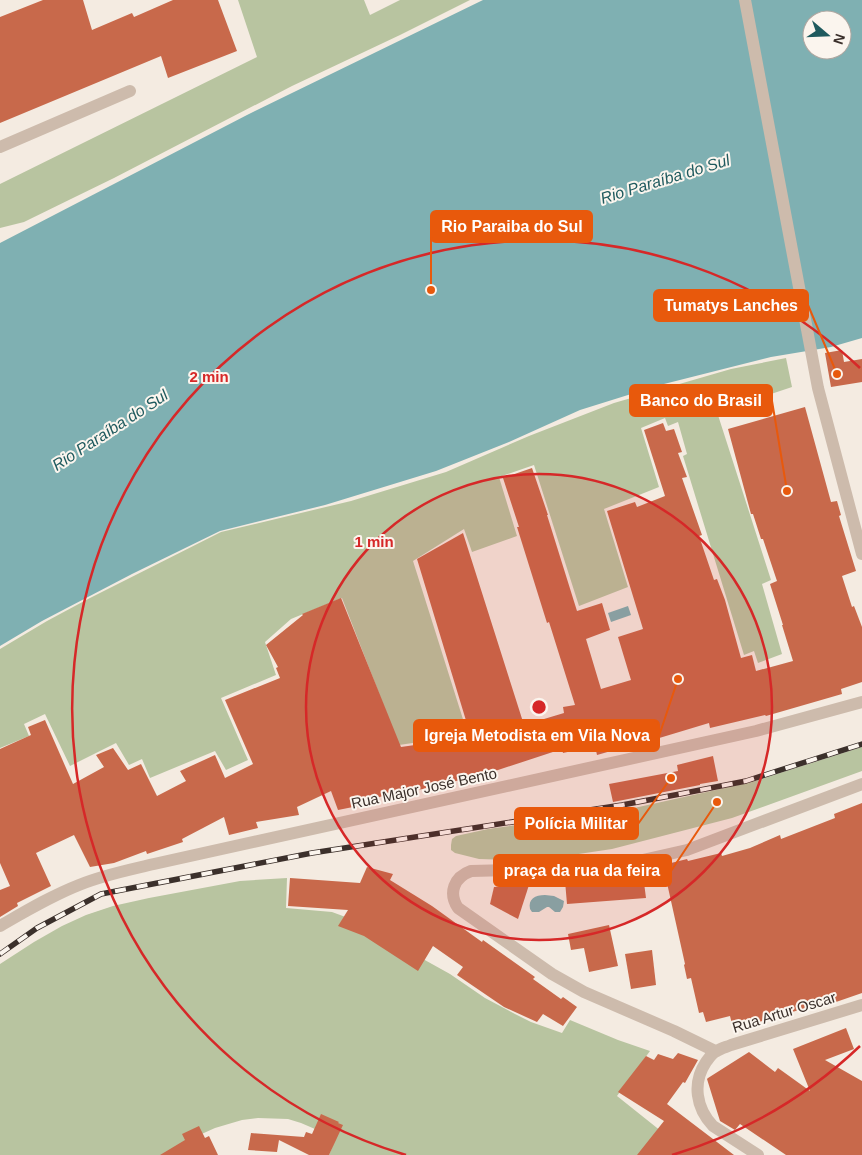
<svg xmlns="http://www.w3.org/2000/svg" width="862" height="1155" font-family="Helvetica,sans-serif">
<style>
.green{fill:#b8c4a0}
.water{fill:#7fb0b2;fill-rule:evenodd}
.building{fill:#c8694b}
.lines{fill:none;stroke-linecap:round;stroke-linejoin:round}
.minor{stroke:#cdbbac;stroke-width:12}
.rail-casing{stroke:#3b302b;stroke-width:5.5}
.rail{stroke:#fbf5ee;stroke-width:4;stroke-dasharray:11;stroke-linecap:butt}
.ring{fill:none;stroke:#d62828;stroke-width:2.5}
.labels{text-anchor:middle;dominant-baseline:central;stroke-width:4;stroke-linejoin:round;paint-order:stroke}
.street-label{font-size:15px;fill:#3b302b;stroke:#fbf5ee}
.water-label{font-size:16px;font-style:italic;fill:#1f5a5e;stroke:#fbf5ee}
.centre{fill:#d62828;stroke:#fbf5ee;stroke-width:2.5}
.ring-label{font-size:15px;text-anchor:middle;font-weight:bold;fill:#d62828;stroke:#fbf5ee;stroke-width:4;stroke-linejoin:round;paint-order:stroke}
.leader{fill:none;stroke:#e8590c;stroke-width:2}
.callout-dot{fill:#e8590c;stroke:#fbf5ee;stroke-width:2}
.callout{fill:#e8590c;stroke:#e8590c;stroke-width:2}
.callout-label{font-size:16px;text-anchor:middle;font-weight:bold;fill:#fff}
</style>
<rect width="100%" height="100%" fill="#f4ebe1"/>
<!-- green -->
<g class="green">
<path d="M238,0H364L370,15L400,0H470L400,35L292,86L114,178L73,198L24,222L0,228V184L257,57Z"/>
<path d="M786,358L792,387L717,412L771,580L762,584L782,654L758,663L754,651L744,655L683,456L687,454L678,422L668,426L665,418L641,428L659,487L604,509L628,587L579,606L534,465L499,477L517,536L472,552L464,529L413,561L468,735L399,745L342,598L291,619L265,642L276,675L221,698L248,760L226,770L215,751L150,778L142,759L129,765L116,743L70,766L45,714L24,724L29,736L0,748V649L47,621L88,599L221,532L351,501L446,472L529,436L614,403L731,369Z"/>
<path d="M862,747V771L732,818L612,849L572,855L511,860L479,859L455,853L451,850V845L452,839L456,836L488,829L625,810L752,782Z"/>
<path d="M287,878L286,908L332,912L351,919L450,974L485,998L515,1014L531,1022L562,1033L570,1020L618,1040L650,1051L617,1096L691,1155H329L336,1138L301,1123L288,1119L258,1118L242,1120L215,1128L195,1137L169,1155H0V964L34,942L62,926L86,915L113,906L149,898L240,881Z"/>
</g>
<!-- water -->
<g class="water">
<path d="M483,0H862V338L831,347L771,357L660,385L580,410L509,442L436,471L325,505L220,531L132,574L42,621L0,646V243L247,115ZM812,20H842V50H812Z"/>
<path d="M628,606L631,615L611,622L608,613Z"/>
<path d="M545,895L554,896L564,901L563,907L560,912H555L549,907H547L539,912H532L530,909C528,899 535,895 545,895Z"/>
</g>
<!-- building -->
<g class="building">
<path d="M43,0H83L92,30L132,13L134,17L173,0H218L237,51L168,78L161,56L0,123V17Z"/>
<path d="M842,350L844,362L862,359V382L831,387L825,353Z"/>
<path d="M805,407L831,502L837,501L841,515L839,516L856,571L842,576L852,607L854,606L862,627V682L841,689L842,694L766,716L765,715L710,728L709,723L656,739L654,731L623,739L625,747L597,755L595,746L563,753L562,749L483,775L429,787V788L386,795L367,801L368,804L338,810L331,791L297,807L299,815L256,822L258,828L229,835L224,817L182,839L183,842L147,854L146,851L114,863L90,867L74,835L36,853L51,886L17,903L18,906L0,917V890L10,886L0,863V749L31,735L28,727L45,720L73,784L104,767L96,755L113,748L128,770L141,764L157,796L186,781L180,771L215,755L225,778L253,764L225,700L280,678L276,668L278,667L266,645L303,615L302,614L341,598L401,747L471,737L417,559L463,533L524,725L564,713L563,707L575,705L549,622L547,623L517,527H519L503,478L532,468L548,515H547L577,611L602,603L610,630L586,639L601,689L631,680L618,637L643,629L607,511L635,502L637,507L665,496L644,430L663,423L666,431L674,429L682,452L678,453L687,477L682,478L702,535L699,536L714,580L717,579L725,600L741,658L752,655L756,671L793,661L782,625H783L770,584L777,581L763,539H761L753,514H751L728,429Z"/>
<path d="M713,756L718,781L700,784V785L613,802L609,784L678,771L677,765Z"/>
<path d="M862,803V993L836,1002L835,999L809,1009V1007L759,1022L757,1017L732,1024L730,1016L706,1022L703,1012L699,1013L691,978L687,979L684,965L685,964L663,865L687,859L688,861L721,853L722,856L750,848L780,835L781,839L835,818L834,814Z"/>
<path d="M367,867L393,874L390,880L432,906L482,942L483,940L535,977L533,979L561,999L563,997L577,1007L563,1026L543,1014L537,1022L504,1007L457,975L463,967L433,946L418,971L364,936L338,926L348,910L288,906L290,878L360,883Z"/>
<path d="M643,875L646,898L567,904L565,881L603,878L604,882Z"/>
<path d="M529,885L518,919L490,904L494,887Z"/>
<path d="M609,925L618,966L589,972L584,948L571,950L568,934Z"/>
<path d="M652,950L656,985L631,989L625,954Z"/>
<path d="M846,1028L854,1049L825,1060L862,1081V1155H786L740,1124L735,1130L720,1121L707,1079L708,1078L749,1052L775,1072L778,1068L810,1091L793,1049Z"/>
<path d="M678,1053L698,1060L685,1083L683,1082L667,1104L734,1155H637L664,1121L618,1092L646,1056L654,1060L658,1054L673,1059Z"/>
<path d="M321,1114L339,1122L338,1123L343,1125L329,1155H309L279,1140L277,1152L248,1150L251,1133L304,1137L306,1132L312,1134Z"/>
<path d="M199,1126L205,1138L209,1136L218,1155H160L185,1140L182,1134Z"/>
</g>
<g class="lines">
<!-- minor -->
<g class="minor">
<path d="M745,0L818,388L862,554"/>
<path d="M0,147L130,91"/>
<path d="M0,926C26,911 51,896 79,885C103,875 129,870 154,864L756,731L862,702"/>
<path d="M715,1051L674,1031L584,992L552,974L458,908C448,893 454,877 471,871L595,868L625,864L687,850L862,784"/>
<path d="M758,1155L713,1126C696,1108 692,1083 706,1062C709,1058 712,1053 717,1051C721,1048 727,1047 731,1045L862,1005"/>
</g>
<defs>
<path id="rail" d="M0,954L37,928L101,894L312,853L622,805L680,794L746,781L862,744"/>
</defs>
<!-- rail casing -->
<use href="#rail" class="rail-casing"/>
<!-- rail -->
<use href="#rail" class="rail"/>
</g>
<!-- distance rings -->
<circle cx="539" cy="707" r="233" fill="#d62828" fill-opacity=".12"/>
<g class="ring">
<circle cx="539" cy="707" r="233"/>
<path d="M860 1046A467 467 0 0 1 672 1155M406 1155A467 467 0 1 1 860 368"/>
</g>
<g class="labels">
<!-- street labels -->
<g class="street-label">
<text transform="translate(424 788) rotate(-12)">Rua Major José Bento</text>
<text transform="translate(784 1012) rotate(-17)">Rua Artur Oscar</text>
</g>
<!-- water labels -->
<g class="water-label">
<text transform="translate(665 179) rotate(-17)">Rio Paraíba do Sul</text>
<text transform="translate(110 430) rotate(-33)">Rio Paraíba do Sul</text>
</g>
</g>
<circle cx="539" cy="707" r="8" class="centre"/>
<g class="ring-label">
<text x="209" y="382">2 min</text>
<text x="374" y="547">1 min</text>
</g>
<!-- callouts -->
<path class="leader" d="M431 290L431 226M837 374L808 305M787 491L772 401M678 679L659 736M671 778L638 824M717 802L671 871"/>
<g class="callout-dot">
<circle cx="431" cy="290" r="5"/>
<circle cx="837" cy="374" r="5"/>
<circle cx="787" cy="491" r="5"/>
<circle cx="678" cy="679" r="5"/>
<circle cx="671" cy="778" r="5"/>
<circle cx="717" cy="802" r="5"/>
</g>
<g class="callout">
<rect x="431" y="211" width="161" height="31" rx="5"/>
<rect x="654" y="290" width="154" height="31" rx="5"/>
<rect x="630" y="385" width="142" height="31" rx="5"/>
<rect x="414" y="720" width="245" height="31" rx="5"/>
<rect x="515" y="808" width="123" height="31" rx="5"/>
<rect x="494" y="855" width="177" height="31" rx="5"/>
</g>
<g class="callout-label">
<text x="512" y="232">Rio Paraiba do Sul</text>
<text x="731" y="311">Tumatys Lanches</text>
<text x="701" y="406">Banco do Brasil</text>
<text x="537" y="741">Igreja Metodista em Vila Nova</text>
<text x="576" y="829">Polícia Militar</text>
<text x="582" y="876">praça da rua da feira</text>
</g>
<!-- north arrow -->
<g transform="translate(827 35) rotate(109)"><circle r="24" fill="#fbf5ee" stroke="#aea6a0"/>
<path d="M0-4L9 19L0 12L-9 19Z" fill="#1f5a5e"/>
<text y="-8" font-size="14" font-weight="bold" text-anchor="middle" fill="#3b302b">N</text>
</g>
</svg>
